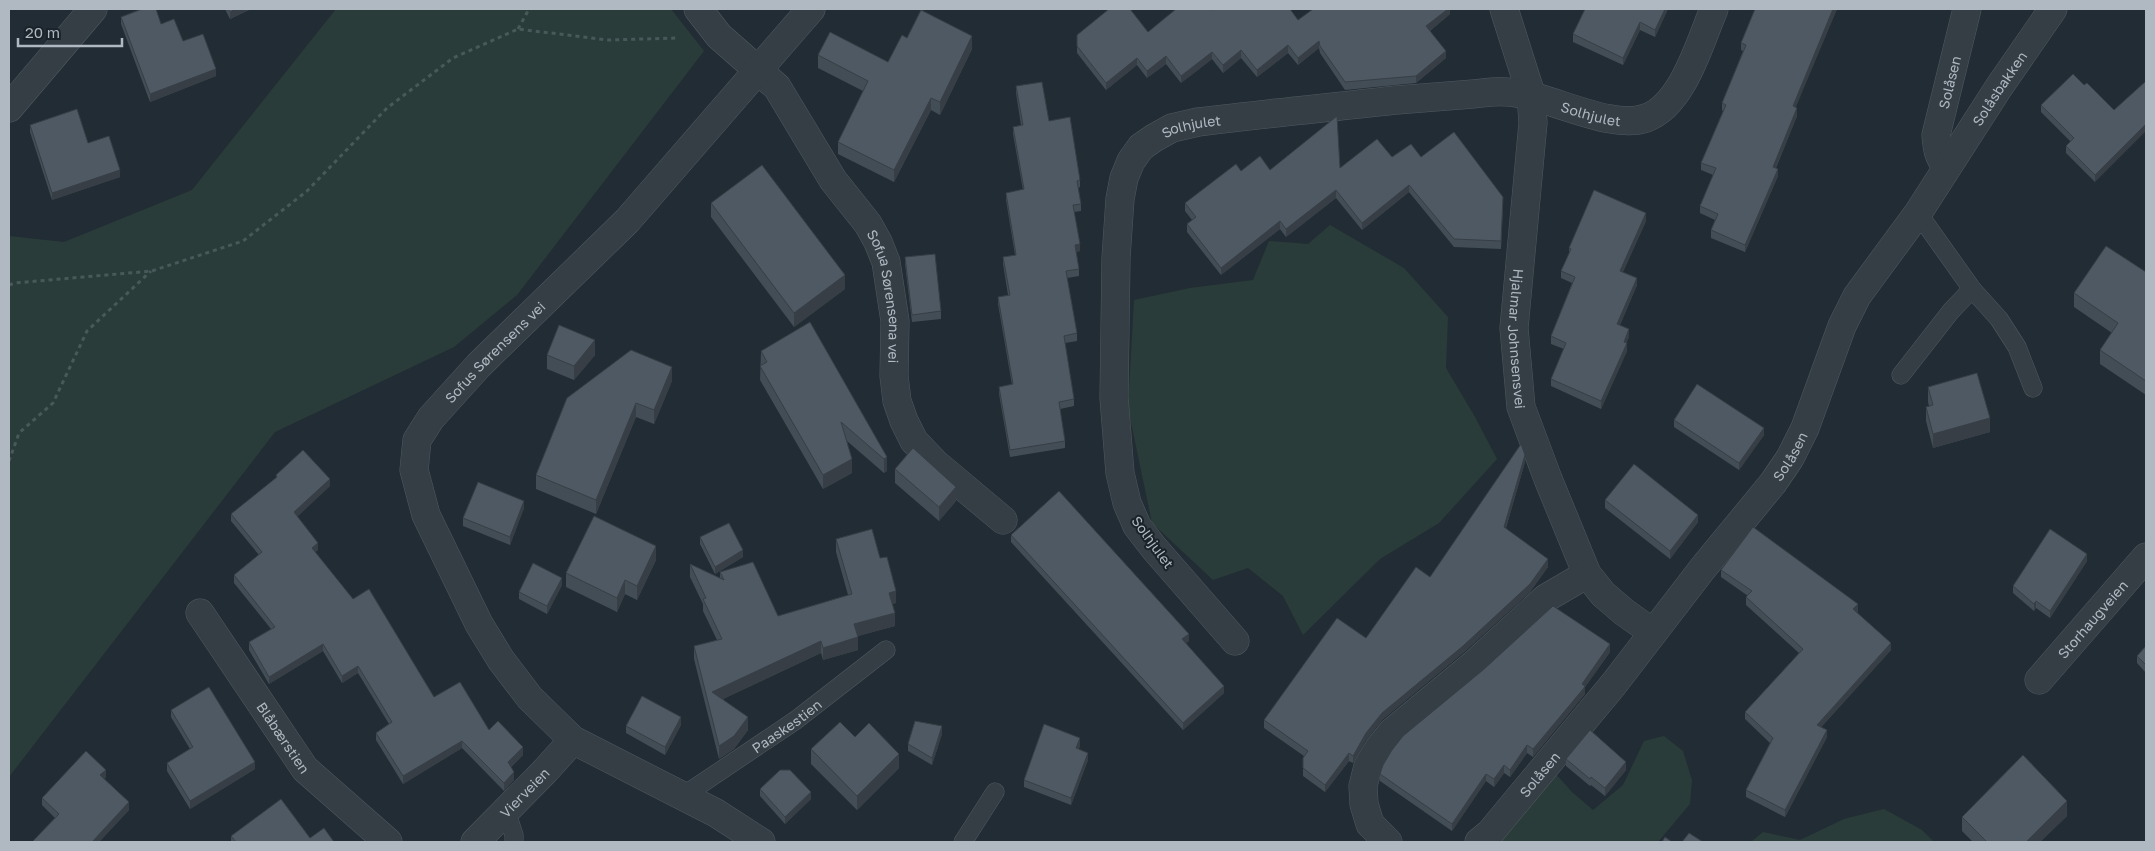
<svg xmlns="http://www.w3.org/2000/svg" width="2155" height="851" font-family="'Golos Text',sans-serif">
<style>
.green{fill:#2a3c39}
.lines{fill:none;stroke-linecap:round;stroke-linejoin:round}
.lane-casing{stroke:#505960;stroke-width:19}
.street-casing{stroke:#505960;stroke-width:29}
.path{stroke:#485959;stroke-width:3;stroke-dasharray:4 4;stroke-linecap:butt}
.lane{stroke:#353e45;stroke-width:18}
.street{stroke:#353e45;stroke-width:28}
.wall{fill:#434d55}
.shaded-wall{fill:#373e45}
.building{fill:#4e5963;stroke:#373e45}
.labels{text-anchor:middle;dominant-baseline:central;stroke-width:4;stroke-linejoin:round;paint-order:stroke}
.street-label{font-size:14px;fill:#b0b9c2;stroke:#1b232a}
</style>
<rect width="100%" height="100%" fill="#222c34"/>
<!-- green -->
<g class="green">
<path d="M336,9H671L704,51L517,295L454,347L275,432L9,777V236L64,242L192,190Z"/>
<path d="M1330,225L1404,268L1448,317L1446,368L1475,417L1497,459L1439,523L1380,559L1303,635L1283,596L1248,568L1213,580L1152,523L1128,408L1134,300L1190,288L1253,280L1269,241L1308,244Z"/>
<path d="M1664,736L1683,751L1692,780L1690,804L1658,842H1497L1553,771L1572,792L1593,810L1623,785L1644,741Z"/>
<path d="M1884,809L1922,830L1934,842H1751L1763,832L1800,840L1844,819Z"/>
</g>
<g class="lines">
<defs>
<g id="lane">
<path d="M1918,213L1972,289L1999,319L2017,347L2033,388"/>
<path d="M1901,375L1951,311L1972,289"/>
<path id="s1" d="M683,796L796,720L886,650"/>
<path d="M506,811L514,835V842"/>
<path d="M963,842L995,792"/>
</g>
<g id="street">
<path id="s2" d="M698,9L719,36L777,87L833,180L868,224L878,242L886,262L895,321L894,376L897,401L904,421L914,441L935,463L1003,520"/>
<path id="s3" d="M1504,9L1531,94L1533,123L1514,328L1521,407L1548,479L1587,574L1603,594L1624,612L1652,632"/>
<path d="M9,108L93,9"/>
<path id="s4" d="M1947,167C1938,157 1937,148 1936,135L1967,9"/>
<path id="s5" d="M200,613L305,769L388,842"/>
<path id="s6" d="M1235,641L1154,548L1137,526L1127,503L1120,473L1114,398L1116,258L1120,199L1124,178L1131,161L1141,147L1154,138L1172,128L1198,122C1264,114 1331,107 1397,100C1422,98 1447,96 1473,94C1484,93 1495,91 1507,92C1548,94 1609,131 1646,118C1683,105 1700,42 1714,9"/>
<path id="s7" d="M2039,680L2146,557"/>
<path id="s8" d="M475,842L545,771L573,740"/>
<path id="s9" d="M761,842L716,813L573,740L530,698L501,660L479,624L426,515L414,470L417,440L431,418L479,365L627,221L811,9"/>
<path d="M1388,842L1370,824L1364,804L1363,786L1368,766L1379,748L1392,732L1473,665L1546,598L1587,574"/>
<path id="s10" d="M1479,842L1490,833L1613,685L1703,568L1773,483L1790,458L1805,428L1842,326L1857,296L1918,213L1999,87L2053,9"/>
</g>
</defs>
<!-- lane casing -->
<use href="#lane" class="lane-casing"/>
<!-- street casing -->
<use href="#street" class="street-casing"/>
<!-- path -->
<g class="path">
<path d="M518,29L529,9"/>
<path d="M9,285L15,283L152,271L243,241L307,191L387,108L453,58L518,29L608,40L679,38"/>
<path d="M9,461L19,433L53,403L87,331L151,271"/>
</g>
<!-- lane -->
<use href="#lane" class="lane"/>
<!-- street -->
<use href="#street" class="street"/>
</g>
<!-- wall -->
<g class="wall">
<path d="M225,9H251L230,19Z"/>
<path d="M1450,9V14L1430,31L1446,58L1416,83L1345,90L1320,53L1319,48L1298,65L1288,53L1257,77L1241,58L1223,73L1212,59L1181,83L1166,64L1147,78L1137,65L1106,90L1077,53V35L1148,32L1211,10L1298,20Z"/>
<path d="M1585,9H1668L1655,37L1640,30L1623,65L1573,42V34Z"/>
<path d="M1755,9H1837L1795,107L1797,116L1776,168L1778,176L1745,252L1711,238V230L1715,220L1700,213V206L1713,175L1701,170V163L1723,111L1722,110V103L1743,51L1741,50V43Z"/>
<path d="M121,17L161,24L183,41L216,76L150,102L121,24Z"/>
<path d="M907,38L972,49L940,115L931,110L894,182L838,154V142L863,91L818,68V55L888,62Z"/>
<path d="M2084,85L2114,110L2095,182L2066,153V146L2071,142L2041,112V105Z"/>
<path d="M1016,86L1049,121L1080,180V187L1078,188L1081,204V211L1074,212L1080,251L1076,252L1079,269V276L1067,278L1077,333V341L1065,343L1074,399V406L1060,409L1065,441V448L1010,457L999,394V387L1012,385L998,304V297L1008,295L1003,264V257L1015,255L1006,200V193L1023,190L1013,134V127L1021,125L1016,93Z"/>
<path d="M30,125L88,143L120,177L52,200L30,132Z"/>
<path d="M1392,157H1421L1503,205L1501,249L1454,247L1409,192L1362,230L1336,198L1286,237L1280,229L1221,275L1187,232V224L1192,220L1185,211V203L1241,171L1340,168Z"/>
<path d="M711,203L845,289L794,327L711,217Z"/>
<path d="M1646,221L1623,272L1637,285L1620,325L1629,337L1626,343L1627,351L1601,409L1551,386V379L1564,349L1551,344V336L1572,283L1561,278V271L1569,254V248Z"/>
<path d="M905,257L941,311V319L912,322L905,264Z"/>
<path d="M2146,272V395L2100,364V350L2112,333L2074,307V293Z"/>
<path d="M761,351L887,457V471L884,473L847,441L852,473L823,489L760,380Z"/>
<path d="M547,355H595L574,380L547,369Z"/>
<path d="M672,381L654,424L636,417L596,514L536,489V475L567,398Z"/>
<path d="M1928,387L1990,432L1933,448L1926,421V407L1929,406L1928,402Z"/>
<path d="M1674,420L1764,435L1739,470L1674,427Z"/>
<path d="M1525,462L1506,528L1548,567L1530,592L1463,653L1382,720L1366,740L1353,763L1349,761L1325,792L1303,776V758L1304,756L1264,728V720L1366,638L1430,577Z"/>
<path d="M895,469L956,501L939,521L895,483Z"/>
<path d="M276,475L330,486L297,516L318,550L315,552L353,599L434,697L489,730L523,755L511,767L514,780L504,791L462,748L403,784L376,740V733L389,724L358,673L342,683L323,651L269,684L249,650V642L271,629L234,583V575L259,555L231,521V514L276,478Z"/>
<path d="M1605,500L1698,522L1670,559L1605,508Z"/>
<path d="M524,508L510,545L463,526V518Z"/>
<path d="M1011,535L1189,641L1186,643L1224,693L1183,730L1011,542Z"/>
<path d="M700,537L743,557L715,574L700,544Z"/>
<path d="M836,539L880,558L896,603L892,604L895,626L858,636V650L823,660L821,653L723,699L748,730L734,749L719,759L694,659V646L717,640L703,611V604L690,577V564L720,578V572L778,616L848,595L836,552Z"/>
<path d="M656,560L637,600L625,594L617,612L566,587V573Z"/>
<path d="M2087,561L2050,618L2036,608L2034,611L2013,593V586Z"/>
<path d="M1721,570L1858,611L1857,613L1891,650L1821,727L1827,737L1785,817L1746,797V790L1770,743L1745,719V712L1799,653L1746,605V597L1748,596L1721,577Z"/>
<path d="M562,585L547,614L519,599V592Z"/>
<path d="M2146,646V673L2137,663V656Z"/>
<path d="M1610,652L1585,687V694L1533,757L1527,753L1510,777L1504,773L1494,787L1486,781L1452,831L1380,781V774Z"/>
<path d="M171,710L255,769L190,809L167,771V763L190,749L171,717Z"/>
<path d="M681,725L665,755L626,733V726Z"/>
<path d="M942,734L932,765L908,751V744Z"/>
<path d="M855,737L899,768L857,810L811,764V749Z"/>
<path d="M1080,745L1079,749L1088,760L1071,805L1024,787V780Z"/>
<path d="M1566,759L1626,770L1605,796L1591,785L1590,786L1566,766Z"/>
<path d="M106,777L104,779L129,810L99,842H32L55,818L42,805V798Z"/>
<path d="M760,789L811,799L785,824L760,796Z"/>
<path d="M2067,816L2040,842H1973L1962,831V817Z"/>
<path d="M231,836L310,838L334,842H231Z"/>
</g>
<!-- shaded-wall -->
<g class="shaded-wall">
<path d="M235,9H251L230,19V12Z"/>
<path d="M1448,9H1450V14L1426,34V26Z"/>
<path d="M1665,9H1668L1655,37V30Z"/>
<path d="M1833,9H1837L1793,114V106Z"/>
<path d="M1640,22V30L1623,65V58Z"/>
<path d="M972,36V49L940,115V102Z"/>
<path d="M1319,41V48L1298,65V58Z"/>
<path d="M1288,45V53L1257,77V70Z"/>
<path d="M1241,50V58L1223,73V65Z"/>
<path d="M1446,51V58L1416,83V76Z"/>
<path d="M1212,52V59L1181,83V76Z"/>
<path d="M1166,56V64L1147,78V71Z"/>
<path d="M1137,58V65L1106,90V83Z"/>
<path d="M216,69V76L150,102V94Z"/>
<path d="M931,98V110L894,182V170Z"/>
<path d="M1797,108V116L1773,174V167Z"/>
<path d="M2146,124V131L2095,182V175Z"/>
<path d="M1778,169V176L1745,252V245Z"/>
<path d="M120,170V177L52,200V193Z"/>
<path d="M1409,185V192L1362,230V223Z"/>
<path d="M1336,190V198L1286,237V229Z"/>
<path d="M1646,213V221L1620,278V271Z"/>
<path d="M1280,221V229L1221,275V268Z"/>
<path d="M1080,244V251L1075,252V245Z"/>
<path d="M845,275V289L794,327V313Z"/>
<path d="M1637,278V285L1617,331V324Z"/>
<path d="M1629,329V337L1624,349V342Z"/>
<path d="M595,340V355L574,380V366Z"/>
<path d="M1627,343V351L1601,409V401Z"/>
<path d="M672,367V381L654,424V410Z"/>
<path d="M636,403V417L596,514V500Z"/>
<path d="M1990,418V432L1933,448V434Z"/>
<path d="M1764,428V435L1739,470V463Z"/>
<path d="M1525,455V462L1504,534V527Z"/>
<path d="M887,457V471L884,473V459Z"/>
<path d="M852,459V473L823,489V475Z"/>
<path d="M330,479V486L294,520V512Z"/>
<path d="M956,487V501L939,521V507Z"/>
<path d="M524,501V508L510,545V537Z"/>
<path d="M1698,515V522L1670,559V551Z"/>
<path d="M318,543V550L312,555V548Z"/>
<path d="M656,546V560L637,600V586Z"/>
<path d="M743,550V557L715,574V567Z"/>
<path d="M2087,554V561L2050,618V611Z"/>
<path d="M1548,559V567L1530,592L1463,653L1382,720L1366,740L1353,763V756L1366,733L1382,713Z"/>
<path d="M562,578V585L547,614V606Z"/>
<path d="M625,580V594L617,612V598Z"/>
<path d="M896,591V603L889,605V593Z"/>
<path d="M2036,601V608L2034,611V604Z"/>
<path d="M1858,604V611L1853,617V609Z"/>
<path d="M895,613V626L854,637V624Z"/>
<path d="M1189,634V641L1182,647V639Z"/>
<path d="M858,637V650L823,660V648Z"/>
<path d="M821,641V653L712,704V692Z"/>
<path d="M1891,643V650L1817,732V725Z"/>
<path d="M323,644V651L269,684V677Z"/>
<path d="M1610,644V652L1585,687V694L1533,757V749L1582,684Z"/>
<path d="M358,666V673L342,683V676Z"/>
<path d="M1224,686V693L1183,730V723Z"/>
<path d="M681,717V725L665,755V747Z"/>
<path d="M748,717V730L734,749L719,759V746Z"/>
<path d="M942,726V734L932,765V758Z"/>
<path d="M1827,730V737L1785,817V810Z"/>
<path d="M1080,738V745L1076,755V748Z"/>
<path d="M462,741V748L403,784V776Z"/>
<path d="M1527,745V753L1510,777V770Z"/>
<path d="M523,747V755L508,769V762Z"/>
<path d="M1088,753V760L1071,805V798Z"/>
<path d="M1349,753V761L1325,792V785Z"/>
<path d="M899,754V768L857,810V796Z"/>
<path d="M255,762V769L190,809V801Z"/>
<path d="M1626,762V770L1605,796V788Z"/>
<path d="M1504,765V773L1494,787V779Z"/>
<path d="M106,770V777L100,783V775Z"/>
<path d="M514,772V780L504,791V783Z"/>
<path d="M1486,774V781L1452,831V824Z"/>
<path d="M811,792V799L785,824V817Z"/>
<path d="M2067,801V816L2040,842H2026Z"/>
<path d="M129,802V810L99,842H92Z"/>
</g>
<!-- building -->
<g class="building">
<path d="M142,9H156L161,24L174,19L183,41L203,34L216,69L150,94L121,17Z"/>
<path d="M228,9H235L230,12Z"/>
<path d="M1109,9H1130L1148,32L1176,9H1210L1211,10L1213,9H1290L1298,20L1313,9H1448L1426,26L1446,51L1416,76L1345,82L1320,46L1319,41L1298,58L1288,45L1257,70L1241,50L1223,65L1212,52L1181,76L1166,56L1147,71L1137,58L1106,83L1077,46V35Z"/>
<path d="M1585,9H1665L1655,30L1640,22L1623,58L1573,34Z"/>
<path d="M1755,9H1833L1793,106L1797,108L1773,167L1778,169L1745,245L1711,230L1718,214L1700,206L1716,168L1701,163L1726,105L1722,103L1746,45L1741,43Z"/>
<path d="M921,10L972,36L940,102L931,98L894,170L838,142L868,81L818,55L830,32L888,62L902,35L907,38Z"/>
<path d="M2073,74L2084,85L2087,83L2114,110L2146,81V124L2095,175L2066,146L2074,138L2041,105Z"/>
<path d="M1042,82L1049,121L1070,117L1080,180L1077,181L1081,204L1073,205L1080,244L1075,245L1079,269L1066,271L1077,333L1064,336L1074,399L1059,402L1065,441L1010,450L999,387L1013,384L998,297L1010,295L1003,257L1016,255L1006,193L1024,189L1013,127L1023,125L1016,86Z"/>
<path d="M77,109L88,143L109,136L120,170L52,193L30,125Z"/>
<path d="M1337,116L1340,168L1377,139L1392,157L1411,144L1421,157L1454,132L1503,197L1501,241L1454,239L1409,185L1362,223L1336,190L1286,229L1280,221L1221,268L1187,224L1196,217L1185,203L1236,164L1241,171L1260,156L1270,170Z"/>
<path d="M762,165L845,275L794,313L711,203Z"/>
<path d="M1594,190L1646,213L1620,271L1637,278L1617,324L1629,329L1624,342L1627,343L1601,401L1551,379L1566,343L1551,336L1575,277L1561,271L1571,249L1569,248Z"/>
<path d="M2106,246L2146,272V381L2100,350L2118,323L2074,293Z"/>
<path d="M935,254L941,311L912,315L905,257Z"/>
<path d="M810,322L887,457L884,459L841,422L852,459L823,475L760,366L767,362L761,351Z"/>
<path d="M559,325L595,340L574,366L547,355Z"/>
<path d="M631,350L672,367L654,410L636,403L596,500L536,475L567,398Z"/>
<path d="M1977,373L1990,418L1933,434L1926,407L1933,405L1928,387Z"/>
<path d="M1697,384L1764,428L1739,463L1674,420Z"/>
<path d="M1521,444L1525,455L1504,527L1548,559L1530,584L1463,646L1382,713L1366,733L1353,756L1349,753L1325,785L1303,768V758L1308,751L1264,720L1337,618L1366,638L1416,567L1430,577Z"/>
<path d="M913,448L956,487L939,507L895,469Z"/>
<path d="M303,450L330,479L294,512L318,543L312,548L353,599L369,589L434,697L460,682L489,730L498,721L523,747L508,762L514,772L504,783L462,741L403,776L376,733L392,722L358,666L342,676L323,644L269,677L249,642L275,627L234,575L262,552L231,514L277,477L276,475Z"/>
<path d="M1634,464L1698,515L1670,551L1605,500Z"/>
<path d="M478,482L524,501L510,537L463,518Z"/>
<path d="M1059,491L1189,634L1182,639L1224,686L1183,723L1011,535Z"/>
<path d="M594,516L656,546L637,586L625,580L617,598L566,573Z"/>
<path d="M729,523L743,550L715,567L700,537Z"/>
<path d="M1753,527L1858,604L1853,609L1891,643L1817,725L1827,730L1785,810L1746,790L1773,738L1745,712L1803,649L1746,597L1752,591L1721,570Z"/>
<path d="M872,529L880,558L887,557L896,591L889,593L895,613L854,624L858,637L823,648L821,641L712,692L748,717L734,736L719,746L694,646L722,639L703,599L706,598L690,564L724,580L720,572L753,562L778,616L852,594L836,539Z"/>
<path d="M2050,529L2087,554L2050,611L2036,601L2034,604L2013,586Z"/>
<path d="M533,563L562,578L547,606L519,592Z"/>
<path d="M1553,606L1610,644L1582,684L1585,686L1584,688L1533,749L1527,745L1510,770L1504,765L1494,779L1486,774L1452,824L1380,774L1383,765L1392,750L1403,736L1483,670Z"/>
<path d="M2146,646V665L2137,656Z"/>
<path d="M209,687L255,762L190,801L167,763L193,747L171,710Z"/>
<path d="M642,696L681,717L665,747L626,726Z"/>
<path d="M915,721L942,726L932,758L908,744Z"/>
<path d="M840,722L855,737L869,723L899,754L857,796L811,749Z"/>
<path d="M1044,724L1080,738L1076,748L1088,753L1071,798L1024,780Z"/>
<path d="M1590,730L1626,762L1605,788L1591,777L1590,779L1566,759Z"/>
<path d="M86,751L106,770L100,775L129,802L92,842H32L59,814L42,798Z"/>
<path d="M2023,755L2067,801L2026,842H1987L1962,817Z"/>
<path d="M780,770H790L811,792L785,817L760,789Z"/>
<path d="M281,799L310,838L324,828L334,842H236L231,836Z"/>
<path d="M1689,833L1703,842H1682Z"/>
<path d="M1665,837L1672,842H1662Z"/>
</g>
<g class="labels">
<!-- street labels -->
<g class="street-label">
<text stroke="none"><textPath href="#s4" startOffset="89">Solåsen</textPath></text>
<text stroke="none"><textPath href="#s10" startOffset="922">Solåsbakken</textPath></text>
<text stroke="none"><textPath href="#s6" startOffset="999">Solhjulet</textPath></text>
<text stroke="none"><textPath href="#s6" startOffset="594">Solhjulet</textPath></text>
<text stroke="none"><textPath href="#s2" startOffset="352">Sofua Sørensena vei</textPath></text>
<text stroke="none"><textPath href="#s3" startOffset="335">Hjalmar Johnsensvei</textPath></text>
<text stroke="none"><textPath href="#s9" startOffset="680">Sofus Sørensens vei</textPath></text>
<text stroke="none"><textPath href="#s10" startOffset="496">Solåsen</textPath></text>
<text transform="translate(1153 542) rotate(54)">Solhjulet</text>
<text stroke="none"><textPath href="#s7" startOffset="81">Storhaugveien</textPath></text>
<text stroke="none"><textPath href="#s1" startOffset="125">Paaskestien</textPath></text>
<text stroke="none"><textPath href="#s5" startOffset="150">Blåbærstien</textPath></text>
<text stroke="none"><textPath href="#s10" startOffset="91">Solåsen</textPath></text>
<text stroke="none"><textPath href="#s8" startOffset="70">Vierveien</textPath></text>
</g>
</g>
<!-- border -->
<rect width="2155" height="851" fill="none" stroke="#b0b9c2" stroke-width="20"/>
<!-- scale -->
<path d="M18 38v8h104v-8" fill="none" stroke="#b0b9c2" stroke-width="2.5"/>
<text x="25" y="38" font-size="15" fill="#b0b9c2" stroke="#1b232a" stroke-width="4" paint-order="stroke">20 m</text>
</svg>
